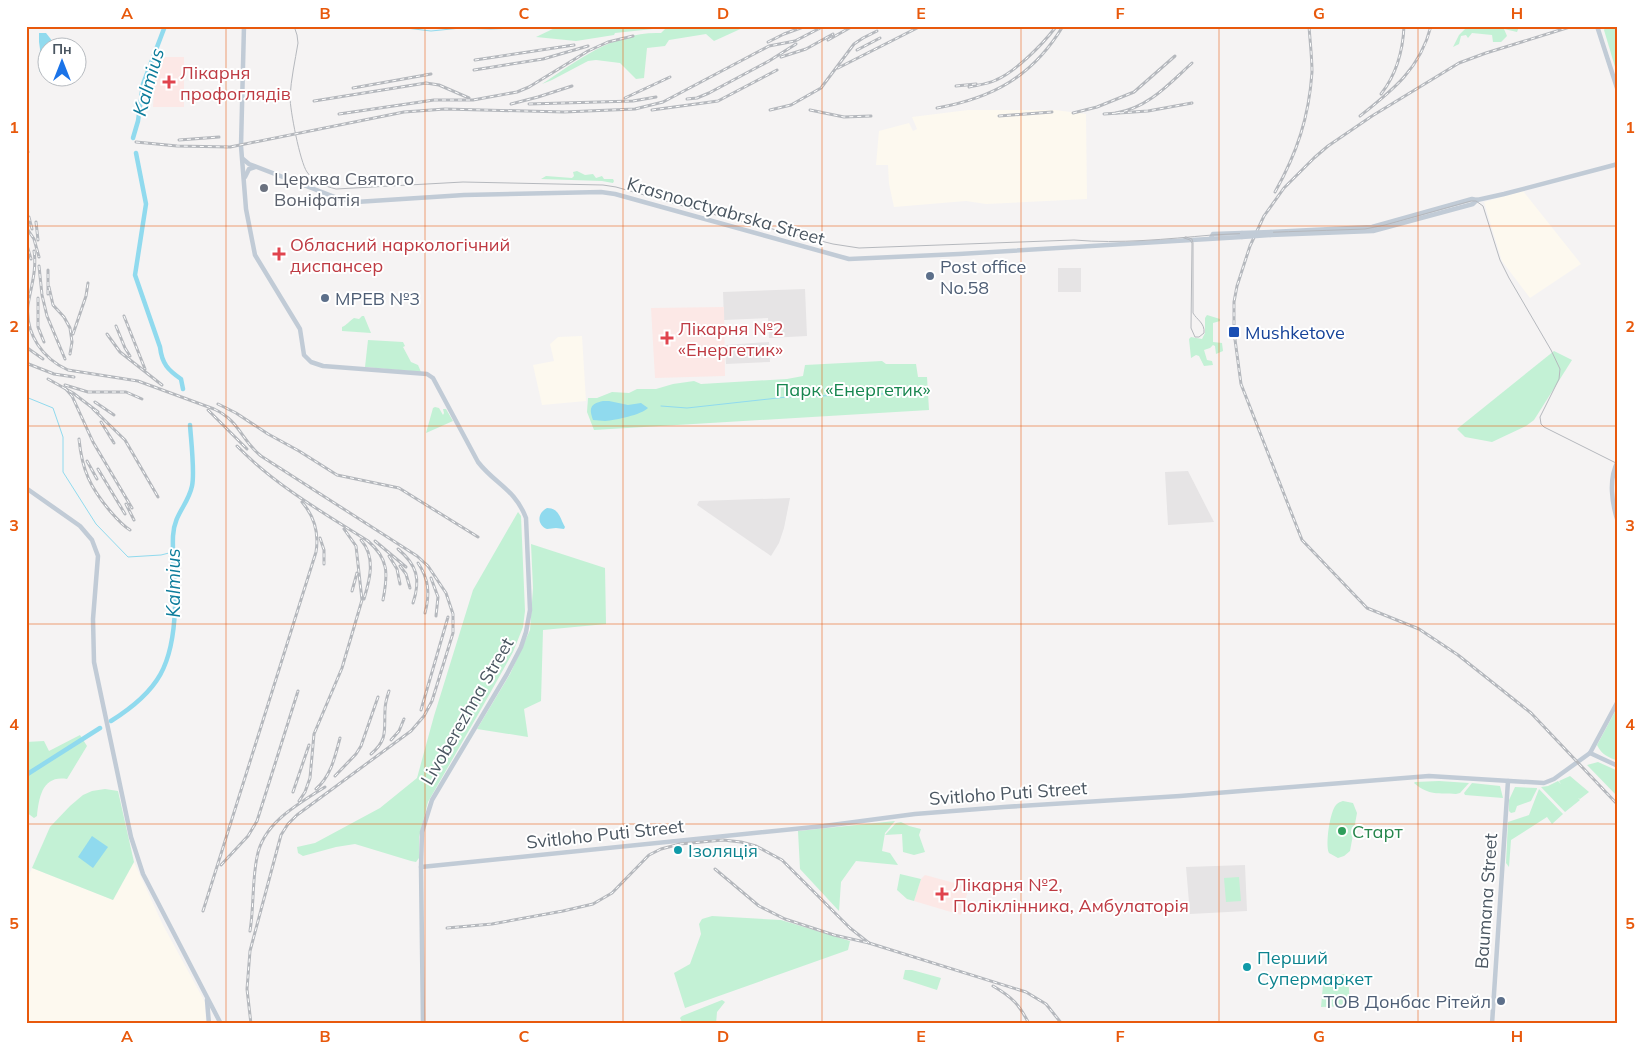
<svg xmlns="http://www.w3.org/2000/svg" width="1644" height="1050" font-family="Mulish,sans-serif">
<style>
.commercial{fill:#fdf9ef}
.education{fill:#e6e4e5}
.medical{fill:#fce8e6}
.green{fill:#c3f1d5}
.water{fill:#90daee}
.lines{fill:none;stroke-linecap:round;stroke-linejoin:round}
.stream{stroke:#90daee;stroke-width:1}
.river{stroke:#90daee;stroke-width:4.5}
.secondary{stroke:#c1cbd6;stroke-width:4.5}
.tram{stroke:#b5b8bd;stroke-width:1}
.rail-casing{stroke:#b5b8bd;stroke-width:3}
.rail{stroke:#fff;stroke-width:1;stroke-dasharray:4;stroke-linecap:butt}
.secondary-bridge{stroke:#c1cbd6;stroke-width:4.5}
.grid{fill:none;stroke:#e8590c;stroke-width:1;stroke-opacity:0.55}
.health-dot{fill:#e0444e;stroke:#fff;stroke-width:2}
.worship-dot{fill:#6b7280;stroke:#fff;stroke-width:2}
.service-dot{fill:#5c6f8a;stroke:#fff;stroke-width:2}
.transit-dot{fill:#1a4fb4;stroke:#fff;stroke-width:2}
.leisure-dot{fill:#2e9e5b;stroke:#fff;stroke-width:2}
.culture-dot{fill:#0f9aa8;stroke:#fff;stroke-width:2}
.labels{text-anchor:middle;dominant-baseline:central;stroke-width:4;stroke-linejoin:round;paint-order:stroke}
.health-label{font-size:18px;fill:#be3a42;stroke:#fff;text-anchor:start}
.worship-label{font-size:18px;fill:#5b616d;stroke:#fff;text-anchor:start}
.street-label{font-size:18px;fill:#4a5661;stroke:#fff}
.service-label{font-size:18px;fill:#4e5e75;stroke:#fff;text-anchor:start}
.transit-label{font-size:18px;fill:#164399;stroke:#fff;text-anchor:start}
.park-label{font-size:18px;fill:#17864f;stroke:#fff}
.leisure-label{font-size:18px;fill:#27864d;stroke:#fff;text-anchor:start}
.culture-label{font-size:18px;fill:#0d838f;stroke:#fff;text-anchor:start}
.water-label{font-size:19px;font-style:italic;fill:#0c7c9b;stroke:#fff}
.neatline{fill:none;stroke:#e8590c;stroke-width:2}
.grid-label{font-size:16px;text-anchor:middle;font-weight:bold;fill:#e8590c}
</style>
<rect width="100%" height="100%" fill="#f5f3f3"/>
<!-- commercial -->
<g class="commercial">
<path d="M968,110H1055L1086,114L1087,199L986,204L966,201L894,207L889,184L888,165H876L879,131L909,123L913,131L917,129L912,117Z"/>
<path d="M1523,191L1581,264L1530,298L1502,261L1484,202Z"/>
<path d="M582,336L586,401L542,405L533,365L554,361L550,344L558,337Z"/>
<path d="M134,862L163,925L205,1002L206,1024H26V881L32,868L113,900Z"/>
</g>
<!-- education -->
<g class="education">
<rect x="1058" y="268" width="23" height="24"/>
<path d="M805,289L807,336L769,338L768,318L724,320L723,292Z"/>
<path d="M769,342L770,362L726,364L725,345Z"/>
<path d="M1188,471L1214,522L1168,525L1165,472Z"/>
<path d="M790,498L784,528L779,543L771,556L697,505L699,501Z"/>
<path d="M1245,865L1247,911L1190,914L1186,867Z"/>
</g>
<!-- medical -->
<g class="medical">
<path d="M156,57H184V107H153Z"/>
<path d="M724,307L725,376L655,378L651,308Z"/>
<path d="M925,875L969,887L961,915L914,901L921,879Z"/>
</g>
<!-- green -->
<g class="green">
<path d="M559,26H747L714,41L706,34L669,40L665,46L647,48L644,78L636,79L620,63L596,60L588,61L552,80L542,84C578,60 615,31 661,33L666,28L672,27L615,33L614,35L576,41L536,37Z"/>
<path d="M1468,26H1519V27L1517,32L1504,29L1507,36L1501,42H1493L1492,35L1472,33L1468,38L1466,35L1461,36L1459,44L1453,47L1459,35Z"/>
<path d="M1606,26H1618V77L1604,30Z"/>
<path d="M577,171L585,175L593,174L596,178L602,176L604,179H613L614,181L613,183L602,181L541,179L546,176L572,178L574,176L573,172Z"/>
<path d="M1207,315L1220,319V321L1213,323V342L1222,343L1223,351L1216,354L1215,346L1213,345L1210,348L1204,350L1207,360L1212,361L1213,365L1204,366L1199,356L1196,355L1191,358L1189,339L1191,337L1202,339L1205,333V318Z"/>
<path d="M362,316H364L371,333L342,331V327C347,325 349,321 354,318L359,319Z"/>
<path d="M368,340L403,342L405,346L403,347L411,362L418,365L421,372L365,367Z"/>
<path d="M1554,351L1572,360L1534,420L1526,426L1492,442L1465,437L1457,429Z"/>
<path d="M882,361L886,364H916L918,377H927L929,410L594,430L587,412L588,398H597L612,392L629,393L637,389H656L673,384L694,381L701,384L787,379L803,376L805,365Z"/>
<path d="M435,407L439,408L443,415L444,413L443,409H446L453,421L426,433L433,408Z"/>
<path d="M518,512L521,516L525,611L523,627L513,652L484,704L428,802L419,837V858L416,862L411,861L355,844L336,847L303,856L298,853L297,847L315,843L380,808L417,778L434,716L473,590Z"/>
<path d="M531,544L605,568L606,624L543,630L541,701L524,709L528,737L477,729L510,674L530,630L533,588Z"/>
<path d="M1618,706V761C1608,757 1602,755 1597,745Z"/>
<path d="M80,735L87,746L67,779C43,775 39,796 37,816L34,818L26,812V742L44,741L49,751Z"/>
<path d="M1598,762L1618,771V797L1587,765Z"/>
<path d="M1570,776L1589,792L1580,799L1578,798L1580,800L1565,812L1541,787L1548,786L1558,781L1561,784L1559,781Z"/>
<path d="M1439,781L1469,783L1460,793L1456,794C1439,793 1429,796 1414,783L1415,782Z"/>
<path d="M1472,783L1500,786L1503,798L1465,795L1464,793Z"/>
<path d="M1515,787L1537,788V789L1531,801L1517,806L1515,812L1511,813L1509,811V800Z"/>
<path d="M105,789L118,791L134,862L113,900L32,868L50,827L70,806L83,795L92,791Z"/>
<path d="M1539,789L1563,814L1552,824L1547,817L1511,840L1509,867L1506,863L1508,822L1529,815Z"/>
<path d="M1343,801L1353,803L1357,813L1350,851L1344,856L1338,858L1329,853C1325,845 1330,811 1336,805C1339,802 1340,802 1343,801Z"/>
<path d="M895,821L885,833L882,851L890,853L898,865L856,861L841,882L839,911L800,869L798,831Z"/>
<path d="M901,822L909,826L921,829L919,835L925,852L914,855L903,852L902,834L885,835L896,823Z"/>
<path d="M900,874L921,879L914,901L907,899L897,890Z"/>
<path d="M1239,877L1241,901L1226,902L1224,878Z"/>
<path d="M712,916L781,920L850,941L848,950L685,1008L674,973L690,964L701,934L699,924L702,919Z"/>
<path d="M905,970H912L941,978L937,990L903,979Z"/>
<path d="M1324,974H1348L1350,1006L1321,1007Z"/>
<path d="M722,1000L725,1002L717,1012L716,1024H683L680,1018L682,1016Z"/>
</g>
<!-- water -->
<g class="water">
<path d="M39,33H46L57,47L48,48L47,64L39,72L40,49L39,42Z"/>
<path d="M603,401H609L628,405L641,403L648,408C641,415 616,420 605,421C601,421 597,420 593,420C589,408 590,404 603,401Z"/>
<path d="M547,508C559,508 560,518 565,527L564,529L556,528L547,529C537,525 537,513 547,508Z"/>
<path d="M92,836L108,847L93,868L78,857Z"/>
</g>
<g class="lines">
<!-- stream -->
<g class="stream">
<path d="M389,26L431,31L461,28L491,29L539,27"/>
<path d="M26,397L53,408L63,437V472L96,524L128,557L161,555L173,552"/>
<path d="M661,406L687,408L787,397L909,393"/>
</g>
<!-- river -->
<g class="river">
<path d="M133,138L138,121L143,84L165,26"/>
<path d="M136,153L146,204L135,275L160,347C162,364 168,370 181,379L183,389"/>
<path d="M111,721C159,691 173,665 175,608C176,584 172,560 173,536C174,514 188,505 192,486C195,473 191,440 190,425"/>
<path d="M26,775L100,728"/>
</g>
<!-- secondary -->
<g class="secondary">
<path d="M244,26L241,146L246,209L255,255L300,329L304,355L311,362L323,366L427,374L433,378L478,462C495,484 515,489 526,518L530,610L526,632L521,647L507,674L432,800L422,832L421,867L423,1024"/>
<path d="M1597,26L1618,91"/>
<path d="M243,159L249,164L340,199L356,202L464,195L601,192L615,194L849,259L959,254L1242,237"/>
<path d="M245,177L249,169L255,167"/>
<path d="M1271,232L1372,227L1472,199L1477,200L1504,194L1618,164"/>
<path d="M1270,235L1373,231L1473,204L1477,200"/>
<path d="M1211,238L1213,234L1242,233"/>
<path d="M1618,461C1608,479 1612,504 1618,522"/>
<path d="M26,488L80,526L92,540L98,556L93,619L94,662L131,837L143,874L221,1024"/>
<path d="M1590,753L1618,766"/>
<path d="M421,867L824,826L915,814L1004,807L1180,796L1429,776L1544,783L1554,779L1590,753L1618,701"/>
<path d="M207,1000L209,1024"/>
<path d="M1492,1024L1508,781"/>
</g>
<!-- tram -->
<g class="tram">
<path d="M294,26L297,35L298,43C295,61 291,79 290,97C290,110 300,162 307,172C314,182 324,186 336,189L463,182L603,185L616,187L708,213L833,244L859,248L1074,240C1120,244 1166,239 1212,235C1263,232 1314,231 1365,229L1385,225L1471,201H1476L1483,206L1500,260L1509,278L1551,350L1560,369L1559,379L1540,417L1541,424L1544,427L1618,464"/>
<path d="M1186,237L1192,239L1193,243V313C1197,320 1205,323 1204,333L1199,337H1195L1191,328L1192,243L1190,240L1184,238Z"/>
</g>
<defs>
<g id="rail">
<path d="M1573,26L1486,53L1459,63L1372,116L1328,146L1314,158L1284,188L1264,216L1250,246L1237,286L1234,302V332L1241,384L1302,540L1367,608L1419,629L1458,655L1531,713L1618,805"/>
<path d="M828,40L853,26"/>
<path d="M768,42L784,34L806,26"/>
<path d="M857,50L880,38"/>
<path d="M781,57L806,49L833,34"/>
<path d="M475,60L574,45"/>
<path d="M838,68L921,26"/>
<path d="M474,70L543,59L588,46"/>
<path d="M956,86L976,84"/>
<path d="M969,87C978,85 988,84 996,80C1015,72 1042,45 1055,28"/>
<path d="M353,88L431,74"/>
<path d="M1381,94C1396,75 1403,50 1404,26"/>
<path d="M625,98L670,77"/>
<path d="M687,99L697,98L709,93L769,61L796,44"/>
<path d="M314,101L426,83L439,85L469,98"/>
<path d="M511,104L538,97L572,86"/>
<path d="M529,104L633,101L656,97"/>
<path d="M937,108C993,98 1033,76 1063,26"/>
<path d="M652,110L718,101L777,70"/>
<path d="M770,110L791,105L821,88L854,44L863,38L877,31"/>
<path d="M810,110L844,117L871,116"/>
<path d="M1073,113L1097,107L1134,92L1175,56"/>
<path d="M1116,113C1148,108 1169,84 1192,63"/>
<path d="M339,114L434,100H473L517,92L529,87L588,51L608,42L633,36"/>
<path d="M1104,114L1148,111L1192,103"/>
<path d="M999,116L1052,112"/>
<path d="M1360,116C1393,90 1420,69 1431,26"/>
<path d="M179,140L219,137"/>
<path d="M136,142L177,146L230,147L404,112L445,109L564,112L635,109L663,102L769,46L795,41L824,26"/>
<path d="M26,146L28,152"/>
<path d="M1275,192C1297,153 1309,117 1312,72C1312,57 1310,41 1309,26"/>
<path d="M29,217L32,229"/>
<path d="M36,222L38,240"/>
<path d="M26,227L34,239L39,257"/>
<path d="M26,242L31,259"/>
<path d="M34,251C37,269 31,287 28,305C25,334 43,359 68,370L138,381L214,409C240,421 241,440 261,456L417,556L428,566L446,593L453,614V633L432,701L424,716L411,731L297,815L288,824L281,835L250,951L247,989L251,1024"/>
<path d="M39,266L42,295L47,316L65,359"/>
<path d="M49,287L53,305L64,317L70,328L72,342L70,354"/>
<path d="M48,294V270"/>
<path d="M38,298V327L44,342"/>
<path d="M124,316L145,369"/>
<path d="M116,326L125,348L130,356"/>
<path d="M73,334L86,296L88,283"/>
<path d="M107,334L120,352L162,385"/>
<path d="M26,347L43,359"/>
<path d="M26,363L54,374L74,377"/>
<path d="M48,379L73,393L98,412"/>
<path d="M65,385L88,392H126L142,399"/>
<path d="M65,388L72,396L93,442L132,508"/>
<path d="M95,402L114,415"/>
<path d="M218,404L236,413L268,434L299,451L337,475L399,488L478,537"/>
<path d="M93,409L125,440L158,497"/>
<path d="M208,410L247,449"/>
<path d="M101,422L114,443"/>
<path d="M79,439C82,470 90,487 110,511C116,518 122,525 130,530"/>
<path d="M237,446C275,485 322,512 368,541C389,559 388,574 383,600"/>
<path d="M87,461L97,479"/>
<path d="M98,469L125,514"/>
<path d="M126,504L134,520"/>
<path d="M320,538L324,550V564"/>
<path d="M361,540C376,557 370,579 364,599"/>
<path d="M375,541L406,567"/>
<path d="M398,549C417,565 421,579 413,603"/>
<path d="M389,556L397,569L400,584"/>
<path d="M418,563C429,579 430,594 425,613"/>
<path d="M400,566L406,574L410,588"/>
<path d="M431,578L438,597L436,616"/>
<path d="M352,591L357,573"/>
<path d="M421,710L448,617"/>
<path d="M391,740L399,731L404,719"/>
<path d="M371,754C388,740 384,730 385,710C385,703 387,697 389,691"/>
<path d="M335,776L356,754L361,746L378,697"/>
<path d="M316,789C331,776 335,757 340,738"/>
<path d="M293,792L309,745"/>
<path d="M299,801L305,792L310,778L314,734L342,668L362,600L356,546L344,529"/>
<path d="M221,865L248,836L257,821L298,691"/>
<path d="M715,869L759,906L785,919L834,935L869,943L1026,992L1046,1004L1062,1024"/>
<path d="M203,911L316,552C319,534 314,516 302,502"/>
<path d="M447,928L492,924L563,911L593,904L612,893L649,855L661,849L680,844L723,840L741,842L756,846L782,860L850,928L869,943"/>
<path d="M250,931C254,907 252,881 257,857C263,823 298,804 325,787"/>
<path d="M993,986C1012,997 1020,1005 1029,1024"/>
</g>
</defs>
<!-- rail casing -->
<use href="#rail" class="rail-casing"/>
<!-- rail -->
<use href="#rail" class="rail"/>
<!-- secondary-bridge -->
<g class="secondary-bridge">
<path d="M1242,233L1271,232"/>
<path d="M1242,237L1270,235"/>
</g>
</g>
<!-- grid -->
<path class="grid" d="M226,26V1024M425,26V1024M623,26V1024M822,26V1024M1021,26V1024M1219,26V1024M1418,26V1024M26,226H1618M26,426H1618M26,624H1618M26,824H1618"/>
<!-- markers -->
<g class="health-dot">
<path d="M166.5 74.5h5v5h5v5h-5v5h-5v-5h-5v-5h5z"/>
<path d="M276.5 246.5h5v5h5v5h-5v5h-5v-5h-5v-5h5z"/>
<path d="M664.5 330.5h5v5h5v5h-5v5h-5v-5h-5v-5h5z"/>
<path d="M939.5 886.5h5v5h5v5h-5v5h-5v-5h-5v-5h5z"/>
</g>
<circle class="worship-dot" cx="264" cy="188" r="5"/>
<g class="service-dot">
<circle cx="930" cy="276" r="5"/>
<circle cx="325" cy="298" r="5"/>
<circle cx="1501" cy="1001" r="5"/>
</g>
<rect class="transit-dot" x="1228" y="326" width="12" height="12" rx="2.5"/>
<circle class="leisure-dot" cx="1342" cy="831" r="5"/>
<g class="culture-dot">
<circle cx="678" cy="850" r="5"/>
<circle cx="1247" cy="967" r="5"/>
</g>
<g class="labels">
<!-- health labels -->
<g class="health-label">
<text x="180" y="72">Лікарня<tspan x="180" dy="21">профоглядів</tspan></text>
<text x="290" y="244">Обласний наркологічний<tspan x="290" dy="21">диспансер</tspan></text>
<text x="678" y="328">Лікарня №2<tspan x="678" dy="21">«Енергетик»</tspan></text>
<text x="953" y="884">Лікарня №2,<tspan x="953" dy="21">Поліклінника, Амбулаторія</tspan></text>
</g>
<!-- worship labels -->
<g class="worship-label">
<text x="274" y="178">Церква Святого<tspan x="274" dy="21">Воніфатія</tspan></text>
</g>
<!-- street labels -->
<g class="street-label">
<text transform="translate(726 211) rotate(16)">Krasnooctyabrska Street</text>
<text transform="translate(467 711) rotate(-60)">Livoberezhna Street</text>
<text transform="translate(1008 793) rotate(-4)">Svitloho Puti Street</text>
<text transform="translate(605 834) rotate(-6)">Svitloho Puti Street</text>
<text transform="translate(1486 901) rotate(-86)">Baumana Street</text>
</g>
<!-- service labels -->
<g class="service-label">
<text x="940" y="266">Post office<tspan x="940" dy="21">No.58</tspan></text>
<text x="335" y="298">МРЕВ №3</text>
<text x="1491" y="1001" text-anchor="end">ТОВ Донбас Рітейл</text>
</g>
<!-- transit labels -->
<g class="transit-label">
<text x="1245" y="332">Mushketove</text>
</g>
<!-- park labels -->
<g class="park-label">
<text x="853" y="389">Парк «Енергетик»</text>
</g>
<!-- leisure labels -->
<g class="leisure-label">
<text x="1352" y="831">Старт</text>
</g>
<!-- culture labels -->
<g class="culture-label">
<text x="688" y="850">Ізоляція</text>
<text x="1257" y="957">Перший<tspan x="1257" dy="21">Супермаркет</tspan></text>
</g>
<!-- water labels -->
<g class="water-label">
<text transform="translate(148 82) rotate(-74)">Kalmius</text>
<text transform="translate(173 583) rotate(-90)">Kalmius</text>
</g>
</g>
<!-- border -->
<rect width="1644" height="1050" fill="none" stroke="#ffffff" stroke-width="55"/>
<!-- north arrow -->
<g transform="translate(62 62)"><circle r="24" fill="#ffffff" stroke="#b7bbc0"/>
<path d="M0-4L9 19L0 12L-9 19Z" fill="#1a73e8"/>
<text y="-8" font-size="14" font-weight="bold" text-anchor="middle" fill="#4a5661">Пн</text>
</g>
<rect x="28" y="28" width="1588" height="994" class="neatline"/>
<g class="grid-label">
<text x="127" y="19">A</text>
<text x="325" y="19">B</text>
<text x="524" y="19">C</text>
<text x="723" y="19">D</text>
<text x="921" y="19">E</text>
<text x="1120" y="19">F</text>
<text x="1319" y="19">G</text>
<text x="1517" y="19">H</text>
<text x="14" y="133">1</text>
<text x="1630" y="133">1</text>
<text x="14" y="332">2</text>
<text x="1630" y="332">2</text>
<text x="14" y="531">3</text>
<text x="1630" y="531">3</text>
<text x="14" y="730">4</text>
<text x="1630" y="730">4</text>
<text x="14" y="929">5</text>
<text x="1630" y="929">5</text>
<text x="127" y="1042">A</text>
<text x="325" y="1042">B</text>
<text x="524" y="1042">C</text>
<text x="723" y="1042">D</text>
<text x="921" y="1042">E</text>
<text x="1120" y="1042">F</text>
<text x="1319" y="1042">G</text>
<text x="1517" y="1042">H</text>
</g>
</svg>
